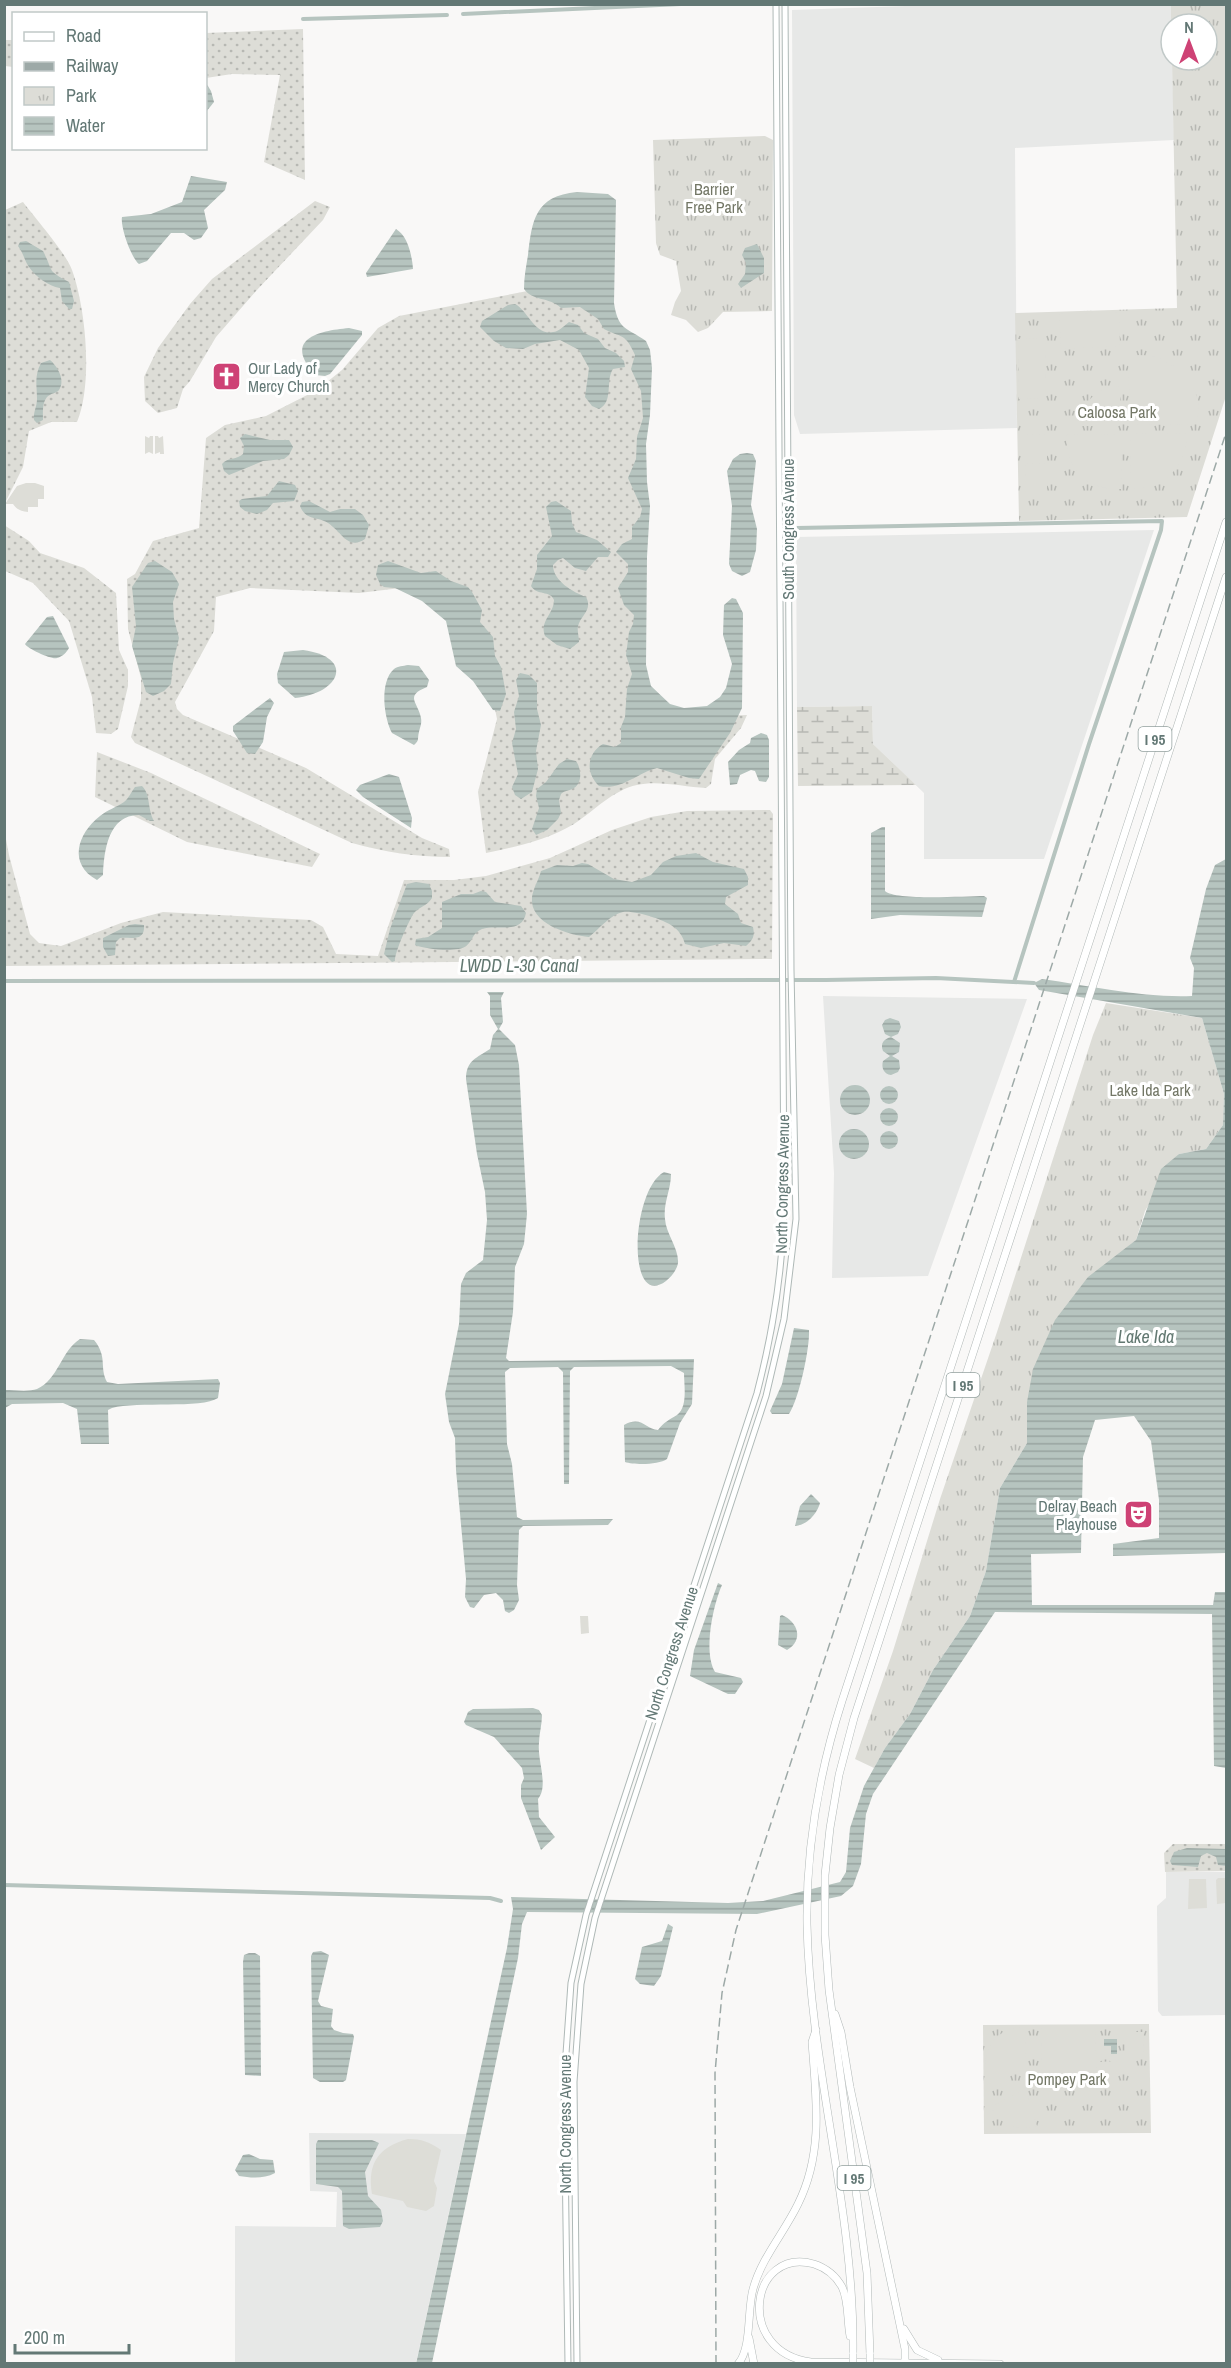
<svg xmlns="http://www.w3.org/2000/svg" width="1231" height="2368" font-family="'Archivo Narrow',sans-serif">
<style>
.built{fill:#e7e8e7}
.grass{fill:url(#grass-dots)}
.wetland{fill:url(#wetland-marsh)}
.park{fill:url(#park-tufts)}
.pitch{fill:#ddddd7}
.water{fill:url(#water-rules)}
.lines{fill:none;stroke-linecap:round;stroke-linejoin:round}
.canal{stroke:#b6c4bf;stroke-width:4}
.secondary-casing{stroke:#afb9b7;stroke-width:7}
.motorway-casing{stroke:#b1b8b7;stroke-width:8}
.secondary{stroke:#fff;stroke-width:5}
.motorway{stroke:#fff;stroke-width:7}
.rail{stroke:#9da9a7;stroke-width:1.5;stroke-dasharray:9 4.5;stroke-linecap:butt}
.motorway-bridge-casing{stroke:#b1b8b7;stroke-width:8;stroke-linecap:butt}
.motorway-bridge{stroke:#fff;stroke-width:7}
.labels{text-anchor:middle;dominant-baseline:central;stroke-width:6;stroke-linejoin:round;paint-order:stroke}
.shield{fill:#fff;stroke:#92a09e;stroke-width:1.5}
.shield-label{font-size:15px;font-weight:bold;fill:#637875}
.park-label{font-size:16px;fill:#737766;stroke:#fff}
.poi-label{font-size:16px;fill:#637875;stroke:#fff;text-anchor:start}
.street-label{font-size:16px;fill:#637875;stroke:#fff}
.water-label{font-size:18px;font-style:italic;fill:#627871;stroke:#fff}
</style>
<defs>
<pattern id="grass-dots" width="8" height="8" patternUnits="userSpaceOnUse" patternTransform="scale(1.5)"><rect width="8" height="8" fill="#ddddd7"/><path d="M2 2h.1M6 6h.1" fill="none" stroke="#b7b8b3" stroke-width="1.8" stroke-linecap="round"/></pattern>
<pattern id="wetland-marsh" width="20" height="14" patternUnits="userSpaceOnUse" patternTransform="scale(1.5)"><rect width="20" height="14" fill="#ddddd7"/><path d="M1 5h8M5 5V1M11 12h8M15 12V8" fill="none" stroke="#b7b8b3"/></pattern>
<pattern id="park-tufts" width="24" height="20" patternUnits="userSpaceOnUse" patternTransform="scale(1.5)"><rect width="24" height="20" fill="#ddddd7"/><path d="M3 7l-1-3M5 7V3M7 7l1-3M15 17l-1-3M17 17v-4M19 17l1-3" fill="none" stroke="#b7b8b3"/></pattern>
<pattern id="water-rules" width="6" height="5" patternUnits="userSpaceOnUse" patternTransform="scale(1.5)"><rect width="6" height="5" fill="#b6c4bf"/><path d="M0 2.5h6" fill="none" stroke="#98a4a0"/></pattern>
</defs>
<rect width="100%" height="100%" fill="#f9f8f7"/>
<!-- built -->
<g class="built">
<path d="M934,5H1171L1174,140L1015,148L1017,428L800,434L794,415L792,10Z"/>
<path d="M1154,530L1044,859H924V793L873,744L872,706L797,707L796,537Z"/>
<path d="M823,996L1027,999L928,1276L832,1278L834,1173Z"/>
<path d="M1166,1872H1226V2015L1162,2016L1158,2011L1157,1912V1906L1166,1898Z"/>
<path d="M309,2133L466,2134L416,2363H235V2226L336,2227L337,2192L310,2191Z"/>
</g>
<!-- grass -->
<g class="grass">
<path d="M303,29L305,180L264,162L280,75L232,74L206,78V33Z"/>
<path d="M5,40H13V67L5,66Z"/>
<path d="M315,201L330,207L323,220L256,291L216,337L190,381L183,389L177,408L158,413L145,401L144,377L158,348L190,304L212,279Z"/>
<path d="M23,202C35,218 66,253 72,270C86,309 93,384 77,422H51L29,431L23,467L5,503V210Z"/>
<path d="M543,288L570,294L638,348L645,364L642,704L666,718L747,715L741,728L715,759L711,784L706,788C684,787 658,780 637,785C613,790 594,811 574,824C547,840 516,847 486,853L478,792L497,719L480,634L409,587L359,593L250,588L216,597L214,631L175,702L177,709L183,715L306,768L422,838L449,849L450,857C416,857 385,852 352,843L135,743L131,737L141,699V678L128,629L127,579L135,574L153,541L199,528L206,438L225,425L266,416L317,390L342,370L378,328L399,316Z"/>
<path d="M4,525L29,541L40,553L84,568L116,593L119,650L128,670V686L118,729L111,734L96,733L92,697L69,621L33,583L5,571Z"/>
<path d="M97,752L151,773L320,854L312,867L187,842L95,797Z"/>
<path d="M770,810L773,814L772,959L5,966L4,829L9,855L30,934L39,943L61,946L121,923L163,912L311,920L323,927L336,954L378,956L404,880H454L486,876L550,858L612,830L651,817L687,811Z"/>
<path d="M1173,1844H1226V1871L1165,1872L1164,1853Z"/>
</g>
<!-- wetland -->
<path class="wetland" d="M872,706L873,744L916,785L798,786L797,707Z"/>
<!-- park -->
<g class="park">
<path d="M1171,5H1226V396L1187,517L1019,521L1015,313L1177,308L1172,60H1207V24H1171Z"/>
<path d="M765,136L773,140L772,311L723,312L708,328L698,332L686,320L671,315L675,302L681,291L676,261L660,255L656,243L653,140Z"/>
<path d="M1106,1003L1202,1018L1224,1094L1223,1125L1206,1149L1179,1154L1145,1211L1136,1240L1120,1254L1027,1402V1443L1000,1488L986,1571L970,1616L933,1670L910,1714L885,1748L874,1768L855,1759L893,1651L940,1499L997,1332L1093,1035Z"/>
<path d="M1149,2024L1151,2133L984,2134L983,2025Z"/>
</g>
<!-- pitch -->
<g class="pitch">
<path d="M1119,312L1120,346L1061,349L1059,314Z"/>
<path d="M1045,338L1046,398L1019,399L1018,339Z"/>
<path d="M1128,355C1136,355 1144,355 1152,356C1180,363 1209,395 1195,424L1134,425L1130,421Z"/>
<path d="M1120,386L1121,421L1116,426H1082C1082,402 1095,387 1120,386Z"/>
<path d="M1187,433C1187,467 1164,489 1131,489L1130,439L1135,434Z"/>
<path d="M1047,434V463L1025,464V435Z"/>
<path d="M1116,434L1121,439L1122,489C1086,490 1067,471 1066,435Z"/>
<path d="M145,436L149,438L150,436H153V454L149,452L145,454Z"/>
<path d="M155,436H158L159,438L163,436L164,454H160V452L155,454Z"/>
<path d="M1025,465H1047V494H1026Z"/>
<path d="M26,483H35L44,486V499H38V507H28V512C21,511 17,510 13,504H5L17,486Z"/>
<path d="M580,1616H588L589,1633L581,1634Z"/>
<path d="M1218,1878H1226V1903L1217,1904L1216,1880Z"/>
<path d="M1189,1879H1206L1207,1908L1188,1909Z"/>
<path d="M1022,2027L1026,2031L1025,2064L1022,2067H988L985,2063C987,2043 1000,2028 1022,2027Z"/>
<path d="M1041,2027H1095L1097,2076L1046,2077L1042,2074Z"/>
<path d="M1125,2032H1143L1144,2052H1125Z"/>
<path d="M1117,2061V2079H1098V2062Z"/>
<path d="M1023,2090L1027,2093L1037,2126C1017,2131 1001,2126 991,2107Z"/>
<path d="M408,2139C421,2139 430,2142 441,2150L434,2181L437,2188L434,2206L426,2211L407,2207L403,2201L372,2194C367,2164 378,2147 408,2139Z"/>
</g>
<!-- water -->
<g class="water">
<path d="M206,83L211,91L214,102L206,112Z"/>
<path d="M191,176L227,182L225,190L204,210L208,228L201,238L194,240L184,233H171L147,261L139,264C131,258 120,226 122,217L151,214L182,202Z"/>
<path d="M577,192L608,194L616,200L614,303C618,330 626,327 646,341L650,350L652,368L650,415L646,444L647,482L650,506L647,557L646,665L651,686L670,704L684,708L707,706L720,697L726,688L732,664L723,635L724,605L732,598L736,599L743,613L742,708L730,733L699,779L689,778L657,768C637,773 621,791 599,786C585,773 587,753 603,744L615,747L621,743V727L625,717L627,689L632,674L626,655L629,632L633,624L634,615L624,605L618,588L628,572V564L616,552L622,544L632,539V527L640,517L642,509L628,478L636,459L637,437L643,418L641,391L631,369L635,355C625,332 621,338 604,329L598,319L580,307L561,308C550,297 532,301 524,289C524,277 526,267 528,255C532,220 535,196 577,192Z"/>
<path d="M396,229C408,236 412,256 413,269L367,277L366,273Z"/>
<path d="M26,241L43,251C54,272 46,270 69,282L74,301L72,309H69L62,301L60,288C48,286 36,277 29,267C24,260 24,254 18,246L20,242Z"/>
<path d="M757,244L764,258V273L741,288L738,284L745,274L746,263L742,255L745,248Z"/>
<path d="M515,304C529,311 535,339 557,331C561,329 565,325 569,322L578,325L584,333L598,339L605,348L616,353L624,361L625,367L613,369C605,381 614,402 599,409L592,406L585,397L589,368L579,350L560,340L535,344L523,349L506,348L494,341L480,327L482,321L508,305Z"/>
<path d="M349,328L362,331V335L330,374L325,376L315,375C283,339 317,331 349,328Z"/>
<path d="M50,360C57,366 66,380 59,390C57,393 51,393 47,397C42,403 43,412 43,420L37,423L34,420C33,412 37,407 37,399C37,385 34,376 41,363Z"/>
<path d="M245,434L270,440H289L293,447L289,455L284,459L263,461L229,475L224,471L222,464C228,457 237,460 243,454L244,446L240,438Z"/>
<path d="M747,453L753,454L756,461L751,505L757,529L756,550L750,572L742,576L732,571L729,564L732,506L727,471L733,459L740,454Z"/>
<path d="M279,481L295,485L298,491L294,501L273,503L267,510L257,514L245,511L240,507L239,501L242,499L267,496Z"/>
<path d="M309,501L330,512L340,509H355L363,515L369,525L365,539C348,551 341,531 328,523C317,516 306,521 300,506L302,502Z"/>
<path d="M556,501L571,511L572,523L576,532L597,540L611,552L608,557H598L586,571L575,568L563,558L558,560L553,565C553,581 573,592 586,597C593,610 581,615 578,626C577,631 579,637 579,642L570,649L557,645L545,636C539,621 554,614 554,600C550,590 537,596 531,586L537,569V555L552,536L546,507L551,502Z"/>
<path d="M155,561L172,572L179,584L173,602L174,619L179,638L173,663L171,684L164,691L153,696L146,692L132,646L136,626L132,587L148,563Z"/>
<path d="M388,561L421,573L436,571L451,581L468,587L472,592L482,610L480,622L493,637L495,656L501,667L506,694L500,711L493,710L473,681L456,666L446,621L422,601L395,588L384,587L380,584L376,575L378,565Z"/>
<path d="M53,616L69,648C67,652 62,657 57,658C52,660 28,649 25,644L47,617Z"/>
<path d="M303,650C355,657 341,693 295,698L278,683L277,674L284,652Z"/>
<path d="M408,665L419,666L429,680L427,687C404,696 418,702 421,718C422,724 420,727 419,732C417,739 420,740 414,745L392,733C384,718 379,682 394,669C398,666 403,666 408,665Z"/>
<path d="M520,673L529,675L537,683V709L541,725L536,751L538,769L532,792L521,799L515,795L512,787L518,774L512,743L516,729L514,712L519,696L516,680Z"/>
<path d="M270,698L274,703L267,717L263,742L255,754L247,753L233,731V726Z"/>
<path d="M761,733L767,735L769,740V777L766,782L759,781L755,771L751,770L740,775L737,784L730,785L728,762L739,750L750,743L751,738Z"/>
<path d="M567,759L576,761C581,768 583,782 574,788C569,791 565,790 561,794L559,800L561,813L558,819L547,830L536,835L532,829L539,808L536,796L537,789L546,782L559,764Z"/>
<path d="M389,774L399,777L412,818L411,828L363,797L356,790L360,785Z"/>
<path d="M142,786C151,795 147,808 154,821H150L139,815C108,815 104,851 103,875L97,880C68,864 77,834 100,816C107,810 117,807 124,802C129,798 131,792 135,787Z"/>
<path d="M882,827H885V891C896,901 965,896 984,896L987,898L982,917L900,915L871,919V833Z"/>
<path d="M696,853L713,862L744,869L748,877V885L726,897L725,904L738,914L741,923L753,927C755,936 753,940 746,946L724,943L701,948L685,944C683,937 680,932 675,928C667,920 634,910 623,912C610,915 599,929 589,937C569,935 529,924 532,897C533,889 539,879 541,871L557,865L573,866L582,863L588,864L614,879L632,882L651,875L663,862L676,856Z"/>
<path d="M1226,859V1553L1113,1556V1544L1159,1538V1500L1151,1441L1134,1416L1095,1420L1083,1457L1081,1553L1031,1554L1032,1605H1213L1215,1592H1225L1226,1768L1214,1766L1212,1614L995,1612L873,1794L866,1814L861,1864L853,1886L841,1896L757,1914L527,1912L522,1924L518,1958L432,2363L416,2364L507,1948L513,1909L511,1897L728,1903L763,1901L840,1882L846,1872L850,1828L864,1786L885,1748L910,1714L933,1670L970,1616L986,1571L1000,1488L1027,1443V1402L1033,1369L1055,1320L1088,1277L1136,1240L1161,1169L1179,1154L1206,1149L1223,1125L1224,1094L1202,1018L1039,990L1034,983L1042,979C1091,986 1143,998 1192,996L1194,968L1190,958L1206,889L1215,865Z"/>
<path d="M416,882L429,884L432,891V898C427,906 419,907 414,913C409,920 394,954 395,961L392,962L384,954L390,929L407,884Z"/>
<path d="M481,891L486,892L495,902L521,906L526,913C522,935 497,924 482,929C472,933 473,941 466,946C458,953 424,949 415,945L416,939L428,937L442,928V902L461,894H473Z"/>
<path d="M135,924L144,925C145,942 132,937 120,938L116,942L115,955L108,956L103,947V938L129,925Z"/>
<path d="M487,992H504L501,998L503,1022L499,1029L515,1045L519,1065L527,1214L524,1244L515,1267L513,1312L506,1358L509,1361L694,1359L692,1404L680,1423L667,1459C659,1465 634,1465 625,1462L624,1425C642,1415 646,1430 658,1430C664,1422 669,1420 677,1415C688,1407 684,1385 684,1373L671,1366L574,1367L570,1371L569,1484H564L563,1372L558,1367L510,1368L505,1372L507,1444L512,1464L517,1517L523,1520L613,1519L608,1525L523,1526L519,1530L517,1585L519,1600L514,1610L509,1613L505,1611L503,1600L496,1593L484,1595L474,1608L470,1607L465,1597L466,1579L456,1470L455,1438L449,1422L445,1394L459,1324L461,1284L466,1273L483,1260L487,1220L485,1192L477,1154L466,1079C466,1060 477,1058 490,1049L493,1035L498,1029L490,1015V996Z"/>
<path d="M890,1018L899,1021L901,1027L898,1034L891,1037L900,1043L899,1052L892,1056L899,1060L900,1068L898,1072L891,1075C884,1074 881,1068 883,1061L890,1056L883,1051C880,1043 884,1039 891,1037L885,1034L882,1025L885,1020Z"/>
<circle cx="855" cy="1100" r="15"/>
<circle cx="889" cy="1095" r="9"/>
<circle cx="889" cy="1117" r="9"/>
<circle cx="854" cy="1144" r="15"/>
<circle cx="889" cy="1140" r="9"/>
<path d="M664,1172L671,1174C671,1190 663,1203 665,1219C666,1234 679,1248 678,1263C677,1270 671,1277 666,1281C626,1311 631,1190 664,1172Z"/>
<path d="M794,1328L809,1330C810,1348 799,1399 789,1414H772L770,1411L782,1384Z"/>
<path d="M80,1339L94,1340C108,1357 99,1367 107,1382L118,1384L218,1379L220,1383L218,1398C202,1409 137,1401 112,1408L108,1410L109,1444H81L77,1409L63,1403L12,1404L5,1408V1390C14,1390 29,1392 37,1389C58,1380 61,1351 80,1339Z"/>
<path d="M811,1494L820,1503C817,1514 807,1525 795,1526L800,1506Z"/>
<path d="M718,1583L722,1585C713,1605 703,1652 715,1672L741,1678L743,1682L735,1694H728L690,1676L694,1650Z"/>
<path d="M782,1615C798,1622 804,1640 787,1650L778,1645L780,1616Z"/>
<path d="M533,1708L539,1710L542,1715C542,1725 539,1734 539,1743C537,1760 549,1786 538,1799L539,1817L555,1837L541,1850L521,1798V1785L524,1778L522,1768L494,1737L466,1725L464,1722L468,1712L473,1709Z"/>
<path d="M1187,1848L1226,1849V1866L1218,1865L1216,1857L1207,1853L1201,1856L1198,1867L1172,1865L1170,1861L1174,1852Z"/>
<path d="M668,1924L673,1927L661,1976L654,1986L640,1984L635,1979L642,1947L662,1941Z"/>
<path d="M321,1951L329,1955L318,2001L321,2006L333,2009L331,2026L334,2030L343,2033L353,2034L354,2037L346,2080L343,2082H320L313,2078L311,1956L313,1952Z"/>
<path d="M249,1953H255L260,1956L261,2076L245,2075L243,1962L244,1955Z"/>
<path d="M1104,2039H1117V2054H1111V2046H1104Z"/>
<path d="M318,2140H372L379,2143L365,2172L368,2196L381,2210L383,2221L380,2227L349,2229L343,2226L342,2191L338,2187L316,2184V2144Z"/>
<path d="M249,2154L260,2159L273,2160L275,2173C264,2179 251,2178 239,2176L235,2170L243,2155Z"/>
</g>
<g class="lines">
<!-- canal -->
<g class="canal">
<path d="M463,14L681,4"/>
<path d="M303,19L447,15"/>
<path d="M797,528L1162,521L1161,530L1089,744L1014,982"/>
<path d="M4,981L826,980L936,978L1034,983"/>
<path d="M4,1885L490,1898L501,1901"/>
</g>
<defs>
<g id="secondary">
<path d="M568,2364L564,2082L571,1983L586,1915L757,1393C774,1328 784,1263 784,1195L776,4"/>
<path d="M577,2364L574,2082L581,1984L595,1918L766,1396L784,1319L796,1219L791,970L785,4"/>
</g>
<g id="motorway">
<path d="M835,2014L841,2032L850,2087L905,2349V2364"/>
<path d="M904,2329L917,2350L938,2360"/>
<path d="M850,2336C847,2321 849,2301 842,2287C836,2276 826,2268 814,2264C750,2246 734,2352 811,2362L1000,2364"/>
<path d="M749,2338L754,2364"/>
<path d="M853,2354C855,2210 810,2068 807,1924C806,1848 819,1773 842,1701L1226,522"/>
<path d="M870,2354L867,2273L829,1990L825,1935V1875L830,1828L839,1775L854,1718L1226,577"/>
<path d="M738,2364C752,2348 747,2310 753,2289C762,2257 784,2233 798,2204C824,2152 816,2098 812,2042L816,2030"/>
</g>
</defs>
<!-- secondary casing -->
<use href="#secondary" class="secondary-casing"/>
<!-- motorway casing -->
<use href="#motorway" class="motorway-casing"/>
<!-- secondary -->
<use href="#secondary" class="secondary"/>
<!-- motorway -->
<use href="#motorway" class="motorway"/>
<!-- rail -->
<path class="rail" d="M716,2364L715,2073L722,1993L736,1930L1226,433"/>
<defs>
<g id="motorway-bridge">
<path d="M853,2364V2354"/>
<path d="M870,2364V2354"/>
</g>
</defs>
<!-- motorway-bridge casing -->
<use href="#motorway-bridge" class="motorway-bridge-casing"/>
<!-- motorway-bridge -->
<use href="#motorway-bridge" class="motorway-bridge"/>
</g>
<!-- icons -->
<defs>
<symbol id="church-square" viewBox="-11 -11 22 22"><rect x="-9" y="-9" width="18" height="18" rx="4" fill="#ce4275" stroke="#fff"/><path d="M-1.2-6h2.4v3.5h3.3v2.4h-3.3V6h-2.4V-.1h-3.3v-2.4h3.3Z" fill="#fff"/></symbol>
<symbol id="theatre-square" viewBox="-11 -11 22 22"><rect x="-9" y="-9" width="18" height="18" rx="4" fill="#ce4275" stroke="#fff"/><path d="M-5-5.5Q0-4 5-5.5V0Q5 5 0 6Q-5 5-5 0ZM-3.3-2.5H-1v1.5H-3.3ZM1-2.5H3.3v1.5H1ZM-2.8 1Q0 5.5 2.8 1Z" fill="#fff"/></symbol>
</defs>
<g fill-rule="evenodd">
<use href="#church-square" x="210" y="360" width="33" height="33"/>
<use href="#theatre-square" x="1122" y="1498" width="33" height="33"/>
</g>
<g class="labels">
<!-- shield labels -->
<g class="shield">
<rect x="1138.5" y="727" width="33" height="24" rx="4.5"/>
<rect x="946.5" y="1373" width="33" height="24" rx="4.5"/>
<rect x="837.5" y="2166" width="33" height="24" rx="4.5"/>
</g>
<g class="shield-label">
<text x="1155" y="739">I 95</text>
<text x="963" y="1385">I 95</text>
<text x="854" y="2178">I 95</text>
</g>
<!-- park labels -->
<g class="park-label">
<text x="714" y="189">Barrier<tspan x="714" dy="18">Free Park</tspan></text>
<text x="1117" y="412">Caloosa Park</text>
<text x="1150" y="1090">Lake Ida Park</text>
<text x="1067" y="2079">Pompey Park</text>
</g>
<!-- poi labels -->
<g class="poi-label">
<text x="248" y="368">Our Lady of<tspan x="248" dy="18">Mercy Church</tspan></text>
<text x="1117" y="1506" text-anchor="end">Delray Beach<tspan x="1117" dy="18">Playhouse</tspan></text>
</g>
<!-- street labels -->
<g class="street-label">
<text transform="translate(788 529) rotate(-90)">South Congress Avenue</text>
<text transform="translate(782 1184) rotate(-89)">North Congress Avenue</text>
<text transform="translate(671 1653) rotate(-72)">North Congress Avenue</text>
<text transform="translate(565 2124) rotate(-90)">North Congress Avenue</text>
</g>
<!-- water labels -->
<g class="water-label">
<text x="519" y="965">LWDD L-30 Canal</text>
<text x="1146" y="1336">Lake Ida</text>
</g>
</g>
<!-- border -->
<rect width="1231" height="2368" fill="none" stroke="#637875" stroke-width="12"/>
<!-- legend -->
<rect x="12" y="12" width="195" height="138" fill="#ffffff" stroke="#c1c9c8" stroke-width="1.5"/>
<rect x="24" y="32" width="30" height="9" fill="#ffffff" stroke="#c1c9c8" stroke-width="1.5"/>
<text x="66" y="42" font-size="18" fill="#637875">Road</text>
<rect x="24" y="62" width="30" height="9" fill="#9da9a7" stroke="#c1c9c8" stroke-width="1.5"/>
<text x="66" y="72" font-size="18" fill="#637875">Railway</text>
<rect x="24" y="87" width="30" height="18" fill="url(#park-tufts)" stroke="#c1c9c8" stroke-width="1.5"/>
<text x="66" y="102" font-size="18" fill="#637875">Park</text>
<rect x="24" y="117" width="30" height="18" fill="url(#water-rules)" stroke="#c1c9c8" stroke-width="1.5"/>
<text x="66" y="132" font-size="18" fill="#637875">Water</text>
<!-- north arrow -->
<g transform="translate(1189 42)"><circle r="28" fill="#ffffff" stroke="#c1c9c8" stroke-width="1.5"/>
<path d="M0-4.5L10 22L0 15L-10 22Z" fill="#ce4275"/>
<text y="-9" font-size="16" font-weight="bold" text-anchor="middle" fill="#637875">N</text>
</g>
<!-- scale -->
<path d="M15 2344v9h114v-9" fill="none" stroke="#637875" stroke-width="3"/>
<text x="24" y="2344" font-size="18" fill="#637875" stroke="#ffffff" stroke-width="4.5" paint-order="stroke">200 m</text>
</svg>
